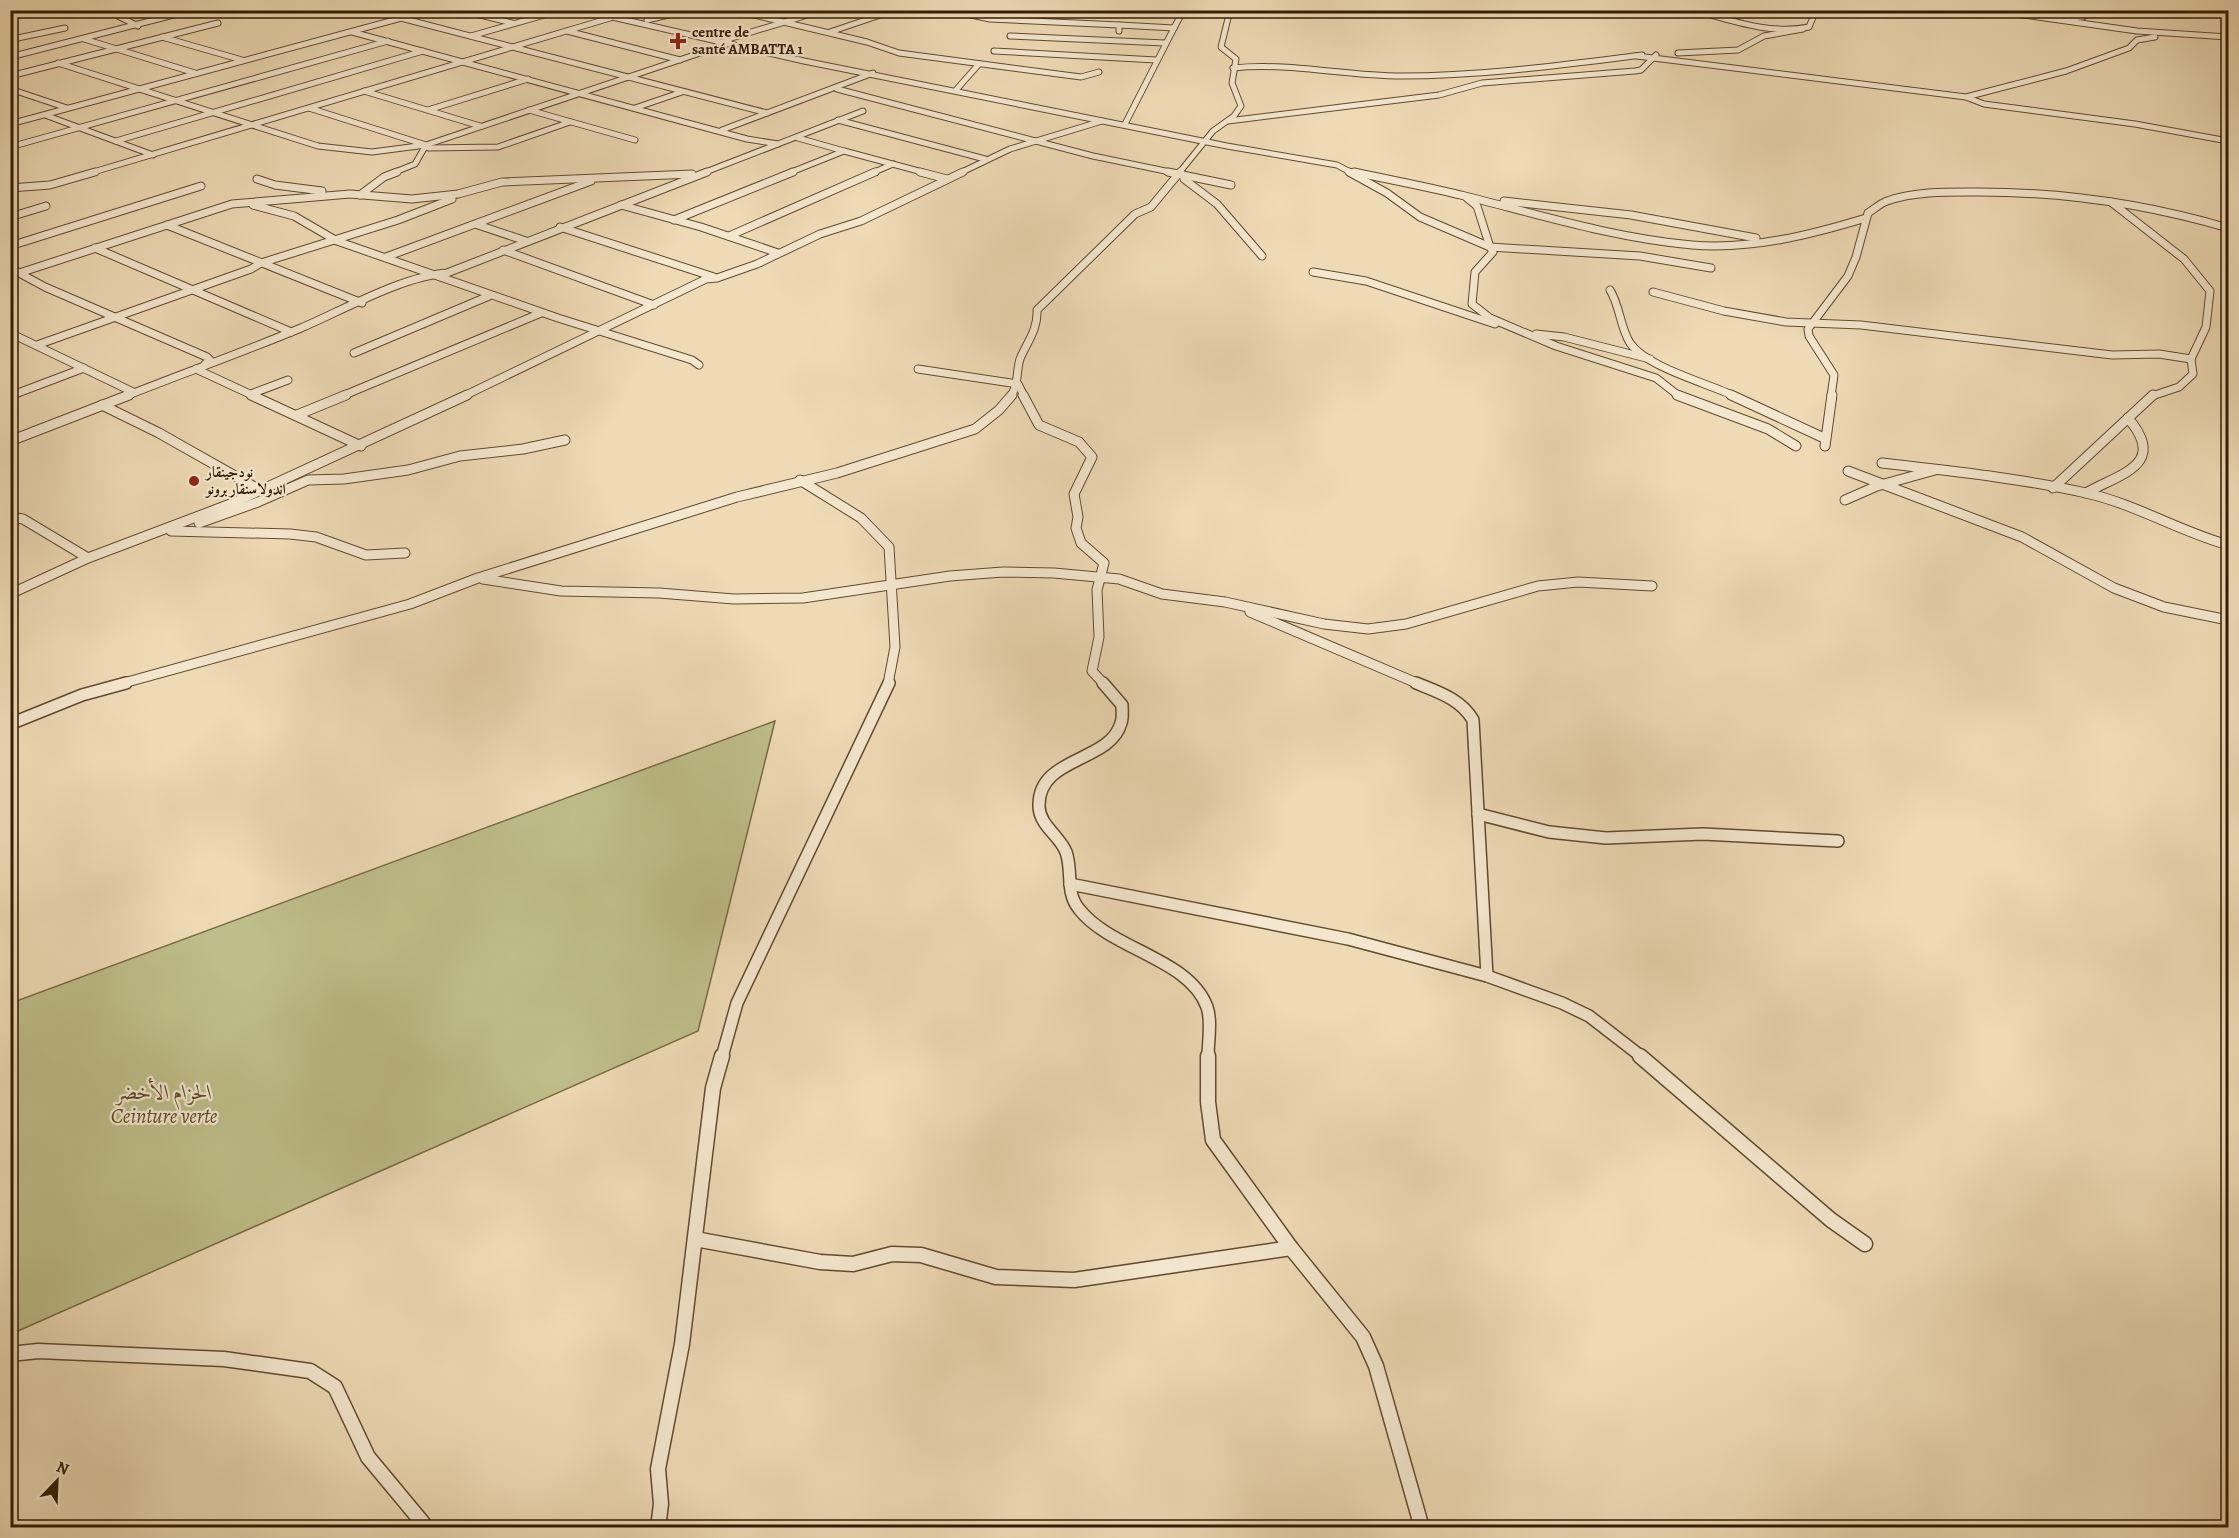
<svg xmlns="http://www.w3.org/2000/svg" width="2239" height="1538" font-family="Alegreya,Amiri,serif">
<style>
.green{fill:#bebe8a;stroke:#786c46;stroke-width:1.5}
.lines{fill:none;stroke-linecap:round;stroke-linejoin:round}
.street-far4-casing{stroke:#614b2f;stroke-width:7}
.street-far3-casing{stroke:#614b2f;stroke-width:9}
.street-far2-casing{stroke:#614b2f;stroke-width:11}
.street-far1-casing{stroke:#614b2f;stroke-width:14}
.street-casing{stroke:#614b2f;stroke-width:17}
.street-far4{stroke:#f4e7cf;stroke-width:5}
.street-far3{stroke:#f4e7cf;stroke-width:7}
.street-far2{stroke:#f4e7cf;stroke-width:9}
.street-far1{stroke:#f4e7cf;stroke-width:11}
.street{stroke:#f4e7cf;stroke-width:14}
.poi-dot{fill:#8f2418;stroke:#f4e7cf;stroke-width:2}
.labels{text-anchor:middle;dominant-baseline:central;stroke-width:4.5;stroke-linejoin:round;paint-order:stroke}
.far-poi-label{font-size:15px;font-weight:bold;fill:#321b02;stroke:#f4e7cf;text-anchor:start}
.near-park-label{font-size:21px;font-style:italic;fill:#5c4c2b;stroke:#f4e7cf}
</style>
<rect width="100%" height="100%" fill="#eedab5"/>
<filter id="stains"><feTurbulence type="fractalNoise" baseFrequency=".00333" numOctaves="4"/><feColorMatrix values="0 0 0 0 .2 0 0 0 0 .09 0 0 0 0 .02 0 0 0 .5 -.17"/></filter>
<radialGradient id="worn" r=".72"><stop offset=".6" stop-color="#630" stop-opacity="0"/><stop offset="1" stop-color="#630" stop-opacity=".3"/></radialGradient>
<!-- green -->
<path class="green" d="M775,721L698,1031L11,1334V1003Z"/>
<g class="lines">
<defs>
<g id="street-far4">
<path d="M106,10L138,26"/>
<path d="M370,10L767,113"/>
<path d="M460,10L512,23"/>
<path d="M582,10L804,61L1227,146L1337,165L1352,173"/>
<path d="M733,10L867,42L899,53L1081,77L1099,72"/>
<path d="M947,10L990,19L1119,25V31"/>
<path d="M1129,10L1182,13L1184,10"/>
<path d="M1693,10C1730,20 1770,35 1809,27L1814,15L1825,13"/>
<path d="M1785,10L1825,13L1906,10"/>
<path d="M1938,10L1994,13"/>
<path d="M1989,10L2137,31L2228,37"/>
<path d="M10,17L47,10"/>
<path d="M2067,18L2083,17L2096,10"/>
<path d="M647,20L689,10"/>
<path d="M1119,25L1174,28L1182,13"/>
<path d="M567,31L680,60"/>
<path d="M352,32L747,139L778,144"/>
<path d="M830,32L895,10"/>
<path d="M471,36L562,10"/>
<path d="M1010,36L1165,43"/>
<path d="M162,37L242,60"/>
<path d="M13,39L65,28"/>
<path d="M84,39L195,73"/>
<path d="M725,40L824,10"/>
<path d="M994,51L1156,60"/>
<path d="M1678,53L1738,50L1764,36L1803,29"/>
<path d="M1637,56L1966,97L1984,104L2135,124L2228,141"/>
<path d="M10,57L193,10"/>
<path d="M58,63L318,146L372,152L426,145L730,43"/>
<path d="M1233,68C1289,62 1345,76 1401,76C1482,76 1562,65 1642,55"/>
<path d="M10,76L218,23"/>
<path d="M10,89L67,108"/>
<path d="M837,89L1093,156L1175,173"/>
<path d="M956,90L979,64"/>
<path d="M364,91L480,126"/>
<path d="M1966,97L2066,71L2129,48L2137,40L2155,37"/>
<path d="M309,108L426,145"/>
<path d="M635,108L682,92"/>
<path d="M428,110L528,79"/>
<path d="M529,110L635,140"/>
<path d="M45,115L153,155"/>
<path d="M838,120L985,159"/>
<path d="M1228,121L1439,95L1482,83L1635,71L1641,70L1656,55"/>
<path d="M10,124L431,10"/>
<path d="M1125,124L1174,28"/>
<path d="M722,130L873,73"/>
<path d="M798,138L844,151"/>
<path d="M116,141L423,51"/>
<path d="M10,147L388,41"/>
<path d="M428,148L498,147L570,122"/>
<path d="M1354,172L1360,173"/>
<path d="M90,173L610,18"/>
<path d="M393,173L415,164L426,145"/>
<path d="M703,173L863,111"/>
<path d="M789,173L844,151L926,173"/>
<path d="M872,173L893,164"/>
<path d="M960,173L1010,149L1102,121"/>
<path d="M1179,173L1213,131L1234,116L1241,106L1232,83L1236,59L1221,47L1230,10"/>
</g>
<g id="street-far3">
<path d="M920,172L947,179"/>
<path d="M1168,172L1231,185"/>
<path d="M1349,172L1387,193L1420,217L1490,247L1493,252L1475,272L1472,304L1490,318L1556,346L1656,378L1679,396"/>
<path d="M1354,172C1391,180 1428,187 1465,196C1540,215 1615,238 1692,245C1751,250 1810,235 1866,218"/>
<path d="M257,179L275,185L322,191"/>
<path d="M1184,179L1217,204L1262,256"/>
<path d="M10,188L50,185L95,172"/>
<path d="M360,195L384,177L397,172"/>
<path d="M1467,198L1477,206L1490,247L1640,256L1711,268"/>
<path d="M1504,201L1631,215L1756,238"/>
<path d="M2111,202L2184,259L2210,291L2206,327L2191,359L2193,374L2179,387L2152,396"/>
<path d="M253,205L294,216L337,241L558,318L692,360L699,365"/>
<path d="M621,205L701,227L778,253"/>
<path d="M10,217L46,206"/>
<path d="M674,220L793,172"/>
<path d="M167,225L362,303"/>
<path d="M478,225L526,241"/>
<path d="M560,227L714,277"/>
<path d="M729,236L875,172"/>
<path d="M10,246L201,186"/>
<path d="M95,248L291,332"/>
<path d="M503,250L654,305"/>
<path d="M386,257L591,181"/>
<path d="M10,268L45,287L207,357L210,360L205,364"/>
<path d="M1313,272L1366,281L1495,324"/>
<path d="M10,276L232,204L350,194L412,199L458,194L502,182L692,174"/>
<path d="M1610,290C1620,306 1620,327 1630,343C1646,367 1707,383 1734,396"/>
<path d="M1653,292L1724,311L1786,322L1861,325L2112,355L2159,354L2191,359"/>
<path d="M10,333L133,392"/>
<path d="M1536,334L1564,337L1650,359"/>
<path d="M37,345L251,269L261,263L398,220L452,199"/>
<path d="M354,353L489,296"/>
<path d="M196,369L254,396"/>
<path d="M918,369L1018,384L1024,396"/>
<path d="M251,394L288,380"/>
<path d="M10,396L84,368"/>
<path d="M126,396C184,373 243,352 301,328C343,310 403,276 447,273L707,172"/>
<path d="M342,396L541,313"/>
<path d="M464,396L706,279L717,278L757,264L820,234L861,221L963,172"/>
<path d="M1011,396C1019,384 1016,372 1020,359C1027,342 1038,330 1037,310L1135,214L1151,207L1180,172"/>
<path d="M1831,396L1834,375L1809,336L1808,329L1848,276L1856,257L1868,213C1874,209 1881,203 1887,201C1916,191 1949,192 1979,192C2064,192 2146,204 2228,228"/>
</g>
<g id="street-far2">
<path d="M251,395L361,446"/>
<path d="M1023,395L1039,425L1079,442L1092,457L1074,494L1078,517L1076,528L1081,543L1104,563L1097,590L1099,637L1092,671L1104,684"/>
<path d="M1677,395L1768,429L1796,446"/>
<path d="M1731,395L1824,438"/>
<path d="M10,396L14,395"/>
<path d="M102,405L159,433L265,493"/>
<path d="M297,415L346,395"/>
<path d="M10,441L129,395"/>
<path d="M1825,446L1832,395"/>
<path d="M1882,463C1950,471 2020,478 2086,493C2135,504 2179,531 2228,545"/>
<path d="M1848,471L2022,537L2114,588L2164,607L2228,620"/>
<path d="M800,480L861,518L889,547L895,647L888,684"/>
<path d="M2053,488L2153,395"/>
<path d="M2086,493C2121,473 2168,465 2128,418"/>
<path d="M1845,500L1877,486L1935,470"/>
<path d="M10,517L23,519L88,558"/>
<path d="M199,523L258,502L308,480L344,479L408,470L460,456L523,449L565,440"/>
<path d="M171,531L290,534L316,537L366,555L405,553"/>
<path d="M483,579L561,591L659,593L734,599L803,598L950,576L1003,572L1054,573L1119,579L1162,594L1225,602L1324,624L1368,629L1406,624L1538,586L1578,582L1652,586"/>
<path d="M10,594L88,558L233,503L467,395"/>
<path d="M1250,612L1419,684"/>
<path d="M120,684L410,604L478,578L737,497L837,473L975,429L999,410L1012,395"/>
</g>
<g id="street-far1">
<path d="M1103,683L1122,705C1122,710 1123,718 1121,723C1110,763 1038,756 1039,806C1039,825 1060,836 1066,852C1073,871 1065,892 1079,909C1111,950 1189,958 1207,1007C1212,1021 1208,1042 1208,1057"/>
<path d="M1416,683C1438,692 1461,699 1473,720L1487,976"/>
<path d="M10,724L82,695L126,683"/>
<path d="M1478,814L1549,832L1606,838L1703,834L1838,841"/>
<path d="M1070,884L1348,939L1487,976L1562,1003L1589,1016L1642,1057"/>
<path d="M722,1057L737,1003L889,683"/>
</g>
<g id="street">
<path d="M1208,1056V1102L1213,1140L1291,1248L1363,1337L1376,1366L1422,1528"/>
<path d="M1640,1056L1831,1220L1865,1244"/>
<path d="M695,1239L820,1262L853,1264L892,1254L921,1255L996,1277L1074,1280L1291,1248"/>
<path d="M10,1354L38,1351L224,1359L310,1371L335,1387L368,1457L427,1528"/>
<path d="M658,1528L661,1504L658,1469L682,1344L713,1088L722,1056"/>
</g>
</defs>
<!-- street-far4 casing -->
<use href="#street-far4" class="street-far4-casing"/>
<!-- street-far3 casing -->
<use href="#street-far3" class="street-far3-casing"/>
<!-- street-far2 casing -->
<use href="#street-far2" class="street-far2-casing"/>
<!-- street-far1 casing -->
<use href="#street-far1" class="street-far1-casing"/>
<!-- street casing -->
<use href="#street" class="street-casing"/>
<!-- street-far4 -->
<use href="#street-far4" class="street-far4"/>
<!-- street-far3 -->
<use href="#street-far3" class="street-far3"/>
<!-- street-far2 -->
<use href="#street-far2" class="street-far2"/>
<!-- street-far1 -->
<use href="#street-far1" class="street-far1"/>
<!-- street -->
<use href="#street" class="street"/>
</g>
<!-- markers -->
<g class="poi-dot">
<path d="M675 32h6v6h6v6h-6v6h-6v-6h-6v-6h6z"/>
<circle cx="194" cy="481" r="6"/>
</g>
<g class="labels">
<!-- far-poi labels -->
<g class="far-poi-label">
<text x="692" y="32">centre de<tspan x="692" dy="17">santé AMBATTA 1</tspan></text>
<text x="206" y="472">نودجينقار<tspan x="206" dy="17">اندولاسنقار برونو</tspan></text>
</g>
<!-- near-park labels -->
<g class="near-park-label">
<text x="164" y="1092">الحزام الأخضر<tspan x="164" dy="24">Ceinture verte</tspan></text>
</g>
</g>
<!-- margin -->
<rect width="2239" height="1538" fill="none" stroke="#eedab5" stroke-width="36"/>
<rect x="12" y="12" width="2215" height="1514" fill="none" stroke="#321b02" stroke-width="3"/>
<rect x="18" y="18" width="2203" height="1502" fill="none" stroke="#321b02" stroke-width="1.5"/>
<!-- north arrow -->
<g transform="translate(57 1481) rotate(23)" stroke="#f4e7cf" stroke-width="4.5" paint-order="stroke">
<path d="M0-4.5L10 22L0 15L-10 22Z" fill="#321b02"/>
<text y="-9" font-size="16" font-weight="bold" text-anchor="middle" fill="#321b02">N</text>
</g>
<rect width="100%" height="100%" filter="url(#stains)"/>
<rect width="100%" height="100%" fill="url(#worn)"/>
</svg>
